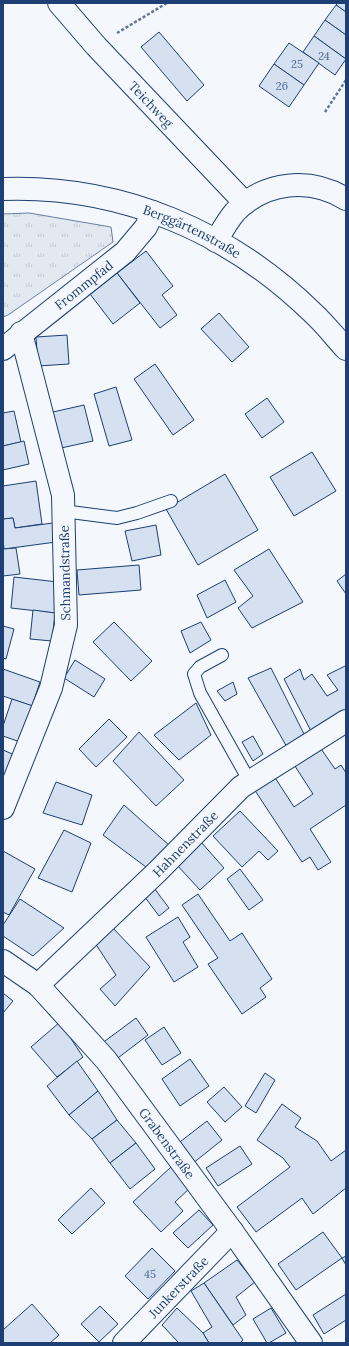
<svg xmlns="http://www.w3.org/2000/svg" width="349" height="1346" font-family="Lora,serif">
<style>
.park{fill:url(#park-tufts);stroke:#687fa3}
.building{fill:#d5e0f0;stroke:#1d3f73}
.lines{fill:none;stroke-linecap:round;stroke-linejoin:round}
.service-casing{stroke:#1d3f73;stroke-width:14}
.minor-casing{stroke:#1d3f73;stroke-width:24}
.primary-casing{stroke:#1d3f73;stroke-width:24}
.path{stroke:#5e769c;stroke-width:2.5;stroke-dasharray:3 2;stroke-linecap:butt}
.service{stroke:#f4f7fb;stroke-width:12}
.minor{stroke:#f4f7fb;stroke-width:22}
.primary{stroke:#f4f7fb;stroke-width:22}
.labels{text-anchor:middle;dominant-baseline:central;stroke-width:3;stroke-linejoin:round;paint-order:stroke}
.number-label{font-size:11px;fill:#4b6792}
.street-label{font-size:13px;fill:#1d3f73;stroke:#f4f7fb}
</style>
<defs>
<pattern id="park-tufts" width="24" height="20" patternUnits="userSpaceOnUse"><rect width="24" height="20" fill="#e3e9f0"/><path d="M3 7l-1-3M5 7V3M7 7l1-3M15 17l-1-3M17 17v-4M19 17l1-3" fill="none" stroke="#c2c9d1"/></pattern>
</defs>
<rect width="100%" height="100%" fill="#f4f7fb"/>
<!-- park -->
<path class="park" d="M29,213L111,227L113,242L8,315L3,317V214Z"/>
<!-- building -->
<g class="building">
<path d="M338,3H346V12L336,5Z"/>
<path d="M336,5L346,12V35L325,20Z"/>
<path d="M325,20L346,35V59L314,36Z"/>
<path d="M159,32L204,85L187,101L141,47Z"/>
<path d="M314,36L346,59L335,75L303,52Z"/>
<path d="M289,43L319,63L304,85L274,64Z"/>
<path d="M274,64L304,85L289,107L259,86Z"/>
<path d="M146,251L173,286L162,295L177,315L160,328L117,273Z"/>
<path d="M117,273L140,303L113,324L90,294Z"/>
<path d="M219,313L249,347L232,362L201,329Z"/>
<path d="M67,335L69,364L38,366L36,337Z"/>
<path d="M155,364L194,420L173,435L134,379Z"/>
<path d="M116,387L132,440L109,446L94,394Z"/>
<path d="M267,398L284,422L262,438L245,414Z"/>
<path d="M84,405L93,441L61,448L53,412Z"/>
<path d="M14,411L21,442L3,446V413Z"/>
<path d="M24,441L29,464L3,470V446Z"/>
<path d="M312,452L336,491L294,516L270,477Z"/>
<path d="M225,474L258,530L198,565L166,509Z"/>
<path d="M36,481L42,524L15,528L13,518L3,519V486Z"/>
<path d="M13,518L15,528L53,523L56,542L4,549L3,540V519Z"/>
<path d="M156,525L161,555L132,561L125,531Z"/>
<path d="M16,548L20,574L3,576V549Z"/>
<path d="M269,549L303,602L252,628L238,608L253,596L234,570Z"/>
<path d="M139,565L141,590L79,595L77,570Z"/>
<path d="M346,574V594L337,581Z"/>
<path d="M14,577L58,582L55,613L11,608Z"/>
<path d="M225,580L236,602L207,618L197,595Z"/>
<path d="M33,610L55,613L52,641L30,639Z"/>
<path d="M114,622L152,661L131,681L93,642Z"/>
<path d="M201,622L211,640L190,653L181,631Z"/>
<path d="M3,626L14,629L6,659L3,658Z"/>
<path d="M75,660L105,679L94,697L64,678Z"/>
<path d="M345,666L346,668V712L312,733L284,679L300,669L304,680L312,674L327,696L338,690L327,675Z"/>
<path d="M271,668L305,736L288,749L248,678Z"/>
<path d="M3,669L40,682L32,706L3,696Z"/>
<path d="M233,682L237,694L225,701L217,691Z"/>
<path d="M12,699L36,707L23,743L3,736V726Z"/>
<path d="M196,703L211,735L179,760L154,735Z"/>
<path d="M109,719L127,737L96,767L79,749Z"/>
<path d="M139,732L184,780L156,806L113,761Z"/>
<path d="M253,736L263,754L253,761L242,742Z"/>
<path d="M317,743L335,769L341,765L346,773V805L310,829L331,862L318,870L310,857L302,862L252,786L272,773L294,807L313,794L291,760Z"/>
<path d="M3,750L17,756L3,780Z"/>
<path d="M56,782L92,795L82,825L43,813Z"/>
<path d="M124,805L170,846L150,870L103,835Z"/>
<path d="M240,811L278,851L268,860L259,851L242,867L213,836Z"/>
<path d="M64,830L91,843L72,892L38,878Z"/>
<path d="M201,842L224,868L200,890L176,864Z"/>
<path d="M3,851L35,869L9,915L3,912Z"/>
<path d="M240,869L263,900L249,910L227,879Z"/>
<path d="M154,888L169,908L159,916L144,896Z"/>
<path d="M198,894L230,941L242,933L272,979L260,988L266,997L242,1014L208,964L218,958L182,905Z"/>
<path d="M20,899L64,928L33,956L3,936V925Z"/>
<path d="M178,917L190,937L183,942L198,967L174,982L146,937Z"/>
<path d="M112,927L150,967L115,1006L100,989L116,975L93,940Z"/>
<path d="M3,993L13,1001L3,1013Z"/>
<path d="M136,1018L148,1035L114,1061L101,1044Z"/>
<path d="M60,1022L83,1057L57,1077L31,1047Z"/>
<path d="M164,1027L181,1053L162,1065L145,1040Z"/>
<path d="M190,1059L209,1086L180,1106L162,1079Z"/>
<path d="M77,1061L98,1091L69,1115L47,1086Z"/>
<path d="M265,1073L275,1080L256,1113L245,1106Z"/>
<path d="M224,1087L242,1107L225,1122L207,1102Z"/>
<path d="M98,1091L117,1120L92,1139L69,1115Z"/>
<path d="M282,1104L301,1118L295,1127L317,1141L331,1161L346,1150V1188L313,1214L302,1198L256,1232L237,1207L290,1167L283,1158L257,1140Z"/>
<path d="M117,1120L136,1143L110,1163L92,1139Z"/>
<path d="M207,1121L222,1140L192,1164L176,1145Z"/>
<path d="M136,1143L155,1169L130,1189L110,1163Z"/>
<path d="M240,1146L252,1164L218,1186L206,1168Z"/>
<path d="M171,1167L190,1188L175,1202L183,1211L161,1232L133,1202Z"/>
<path d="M91,1188L105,1203L72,1234L58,1220Z"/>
<path d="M199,1210L213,1225L188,1248L173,1233Z"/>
<path d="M323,1232L342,1258L296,1290L278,1264Z"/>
<path d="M152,1248L175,1271L148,1299L125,1276Z"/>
<path d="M346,1256V1265L342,1258Z"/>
<path d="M237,1260L255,1282L236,1297L246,1315L233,1325L204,1283Z"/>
<path d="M204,1283L243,1340L240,1343H209L203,1333L212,1327L191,1291Z"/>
<path d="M346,1294V1320L324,1334L313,1315Z"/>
<path d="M32,1304L59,1335L50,1343H3V1330Z"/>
<path d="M100,1306L118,1324L99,1342L81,1324Z"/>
<path d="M177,1308L203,1333L209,1343H179L162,1325Z"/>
<path d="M271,1308L286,1333L269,1343H267L253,1319Z"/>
</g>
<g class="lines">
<defs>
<g id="service">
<path d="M63,511L117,518L137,513L171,501"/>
<path d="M222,655L200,667L194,674L200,693L250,782"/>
</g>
<g id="minor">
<path id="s1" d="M59,3L96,46L245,203"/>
<path d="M216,241C222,231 228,220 235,212C265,181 310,177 346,199"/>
<path id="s2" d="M3,349L125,252L146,227L153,212"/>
<path d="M3,808L51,688L66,625L63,495L21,333"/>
<path id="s3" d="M3,961L38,985L106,1060L232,1231L311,1343"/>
<path id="s4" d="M38,985L157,872L241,787L346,721"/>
<path id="s5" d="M124,1343L232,1231"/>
</g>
<g id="primary">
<path id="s6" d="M3,189C121,185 229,231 313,313C325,324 335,337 346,349"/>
</g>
</defs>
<!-- service casing -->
<use href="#service" class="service-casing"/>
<!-- minor casing -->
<use href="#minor" class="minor-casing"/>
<!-- primary casing -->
<use href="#primary" class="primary-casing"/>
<!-- path -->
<g class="path">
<path d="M117,33L167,3"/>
<path d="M325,112L346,80"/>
</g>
<!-- service -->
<use href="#service" class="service"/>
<!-- minor -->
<use href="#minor" class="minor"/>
<!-- primary -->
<use href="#primary" class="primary"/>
</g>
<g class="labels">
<!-- number labels -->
<g class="number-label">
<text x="324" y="56">24</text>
<text x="297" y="64">25</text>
<text x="282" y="86">26</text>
<text x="150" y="1274">45</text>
</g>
<!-- street labels -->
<g class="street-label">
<text stroke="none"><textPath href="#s1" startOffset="137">Teichweg</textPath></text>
<text stroke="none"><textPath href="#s6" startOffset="196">Berggärtenstraße</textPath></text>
<text stroke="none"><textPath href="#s2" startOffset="103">Frommpfad</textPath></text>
<text transform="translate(65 573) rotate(-91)">Schmandstraße</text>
<text stroke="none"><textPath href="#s4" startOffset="204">Hahnenstraße</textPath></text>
<text stroke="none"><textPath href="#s3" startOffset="247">Grabenstraße</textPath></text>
<text stroke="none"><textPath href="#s5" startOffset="78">Junkerstraße</textPath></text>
</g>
</g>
<!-- border -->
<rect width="349" height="1346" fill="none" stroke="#1d3f73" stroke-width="8"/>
</svg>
